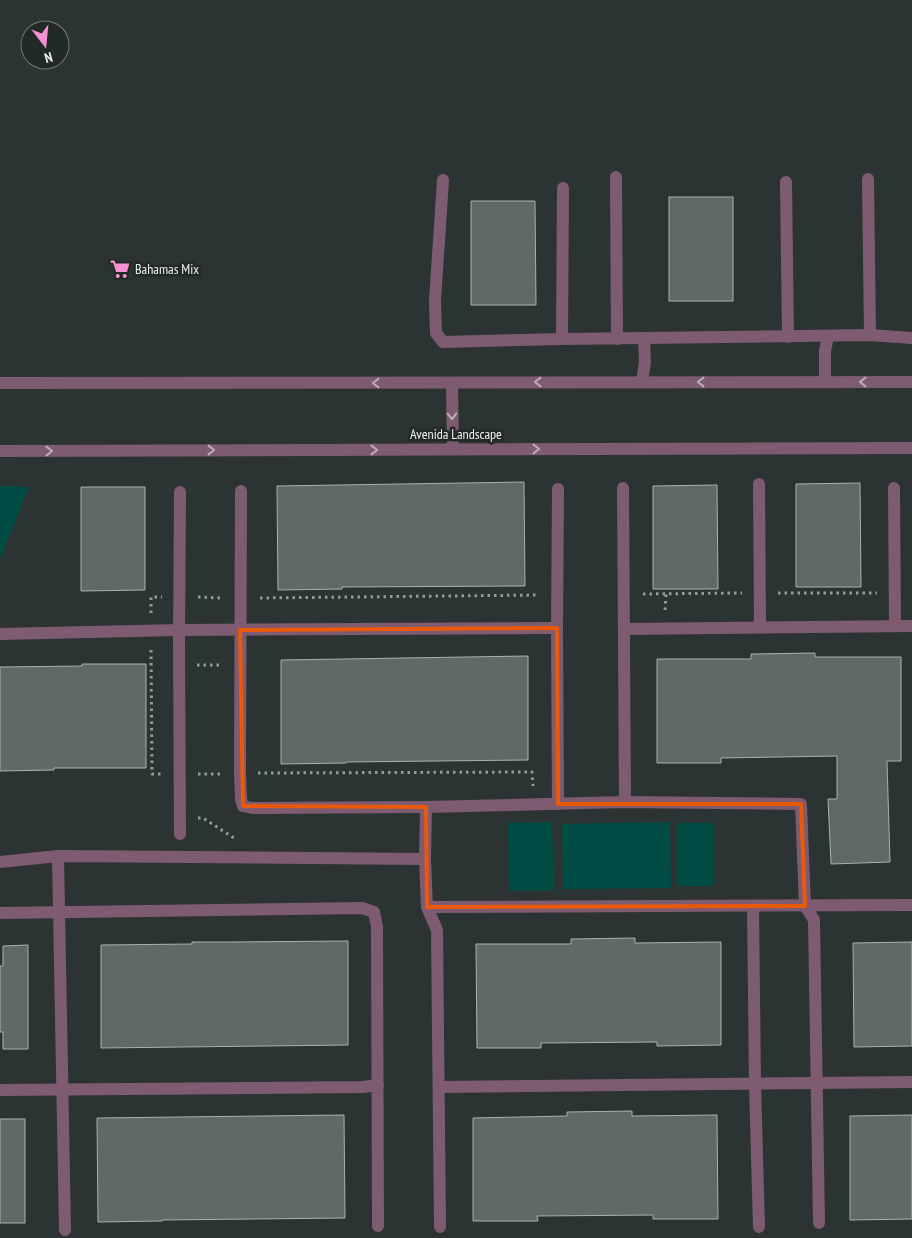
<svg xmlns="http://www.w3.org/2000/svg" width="912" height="1238" font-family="'PT Sans Narrow',sans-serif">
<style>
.green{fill:#014d46}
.building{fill:#5f6967;stroke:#a8b2b0}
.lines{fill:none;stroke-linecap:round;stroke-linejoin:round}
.path{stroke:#949b99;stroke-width:3;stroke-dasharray:2.5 4;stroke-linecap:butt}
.minor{stroke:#7f5b71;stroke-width:12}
.oneway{stroke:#baadb6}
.marked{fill:none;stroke:#e8590c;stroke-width:4;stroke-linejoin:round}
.labels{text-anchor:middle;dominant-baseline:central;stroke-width:5;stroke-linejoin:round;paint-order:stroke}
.poi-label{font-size:14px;fill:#ebf0ef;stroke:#222a28;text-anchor:start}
.street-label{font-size:14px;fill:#ebf0ef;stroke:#222a28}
</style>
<rect width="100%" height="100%" fill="#2b3432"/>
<!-- green -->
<g class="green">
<path d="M0,486L29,487L0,559Z"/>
<path d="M552,822L554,890L509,891L508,823Z"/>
<path d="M670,822L671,888L563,889L562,824Z"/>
<rect x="677" y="823" width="36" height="63"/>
</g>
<!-- building -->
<g class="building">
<rect x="669" y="197" width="64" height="104"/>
<path d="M471,201H535L536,305H471Z"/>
<path d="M524,482L525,586L342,587V589L278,590L277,486Z"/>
<path d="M860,483L861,587H796V484Z"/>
<path d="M717,485L718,589H653V486Z"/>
<path d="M81,487H145V590L81,591Z"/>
<path d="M815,653V657H901V761H887L890,862L831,864L828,799H837V756L721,758V763H657V659H751V654Z"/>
<path d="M528,656V760L346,762V763L281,764V660Z"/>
<path d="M82,664H146V768H54V770L0,771V667L82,666Z"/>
<path d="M635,938V943L721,942V1045L657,1046V1042L541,1043V1048H477L476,944H571V939Z"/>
<path d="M348,941V1045L101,1048V945L192,944V942H231Z"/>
<path d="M912,942V1046L854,1047L853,943Z"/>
<path d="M28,945V1049H3V1032H0V966H3V946Z"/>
<path d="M632,1111V1116L717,1115L718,1219H653V1215L537,1216L538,1221H473V1118L567,1116V1112Z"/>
<path d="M344,1115L345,1218L162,1220V1221L98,1222L97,1118Z"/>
<path d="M912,1115V1219L850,1220V1116Z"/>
<rect x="0" y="1119" width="25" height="104"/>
</g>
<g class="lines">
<!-- path -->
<g class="path">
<path d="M778,593H877"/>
<path d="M643,594L742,593"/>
<path d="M198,597L222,598"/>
<path d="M260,598L539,595"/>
<path d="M665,610L666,594"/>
<path d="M151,613V597H162"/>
<path d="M151,650L152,774H162"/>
<path d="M197,665H221"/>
<path d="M258,773L532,772L533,786"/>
<path d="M198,774H222"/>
<path d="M198,818H203L234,838"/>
</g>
<!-- minor -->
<g class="minor">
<path d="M616,177L617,339"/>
<path d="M868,179L870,335"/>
<path d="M443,180L435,301L436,333L443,342L562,339L870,335L912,338"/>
<path d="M786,182L788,337"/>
<path d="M562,339L563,188"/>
<path d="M642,382L645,362L644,339"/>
<path d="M825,382V351L828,336"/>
<path d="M0,383L912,382"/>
<path d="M452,383L453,449"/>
<path d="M0,451L912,448"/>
<path d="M759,484L760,627"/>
<path d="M623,488L625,802"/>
<path d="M894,488L895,626"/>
<path d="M241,491L240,773L241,799L243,806L252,808L426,807"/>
<path d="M624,629L912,626"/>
<path d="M0,634L179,630L557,628"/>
<path d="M558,804L557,628L558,489"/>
<path d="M180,834L179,645L180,492"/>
<path d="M58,856L65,1230"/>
<path d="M425,859L427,907L437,930L440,1227"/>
<path d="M0,862L58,856L425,859L426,807L625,802L801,804L805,906L814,920L819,1223"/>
<path d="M753,906L755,1084L759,1227"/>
<path d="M427,907L912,905"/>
<path d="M0,913L362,908L374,912L377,927L378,1226"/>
<path d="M439,1087L912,1082"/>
<path d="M0,1090L363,1087L378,1085"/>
</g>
</g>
<!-- one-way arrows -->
<defs><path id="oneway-chevron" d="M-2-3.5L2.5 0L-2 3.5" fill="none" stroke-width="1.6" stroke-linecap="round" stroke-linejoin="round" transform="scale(1.25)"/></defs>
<g class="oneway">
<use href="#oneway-chevron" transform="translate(538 382) rotate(180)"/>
<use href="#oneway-chevron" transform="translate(701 382) rotate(180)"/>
<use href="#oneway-chevron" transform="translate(863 382) rotate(-180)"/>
<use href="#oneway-chevron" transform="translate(376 383) rotate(180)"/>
<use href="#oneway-chevron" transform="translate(452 416) rotate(89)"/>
<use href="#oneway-chevron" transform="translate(536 449)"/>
<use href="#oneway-chevron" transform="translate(211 450)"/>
<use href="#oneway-chevron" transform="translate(374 450)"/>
<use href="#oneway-chevron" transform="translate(49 451)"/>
</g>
<!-- marked area -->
<path class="marked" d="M557,628L558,804H801L805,906L427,907L426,807L243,806L240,630Z"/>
<!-- icons -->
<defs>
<symbol id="supermarket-bare" viewBox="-9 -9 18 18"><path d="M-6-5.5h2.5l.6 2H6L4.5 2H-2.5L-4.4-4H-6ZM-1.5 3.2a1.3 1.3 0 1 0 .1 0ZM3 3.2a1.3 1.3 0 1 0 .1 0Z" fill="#f591d2" stroke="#222a28" stroke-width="2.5" paint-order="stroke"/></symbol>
</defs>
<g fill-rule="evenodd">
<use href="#supermarket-bare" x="106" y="255" width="28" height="28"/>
</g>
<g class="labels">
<!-- poi labels -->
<g class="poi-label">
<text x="135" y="269">Bahamas Mix</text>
</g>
<!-- street labels -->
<g class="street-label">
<text x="456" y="434">Avenida Landscape</text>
</g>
</g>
<!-- north arrow -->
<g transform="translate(45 45) rotate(164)"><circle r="24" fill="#222a28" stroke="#727978"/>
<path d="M0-4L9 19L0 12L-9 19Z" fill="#f591d2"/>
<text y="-8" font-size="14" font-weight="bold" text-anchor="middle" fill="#ebf0ef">N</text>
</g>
</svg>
